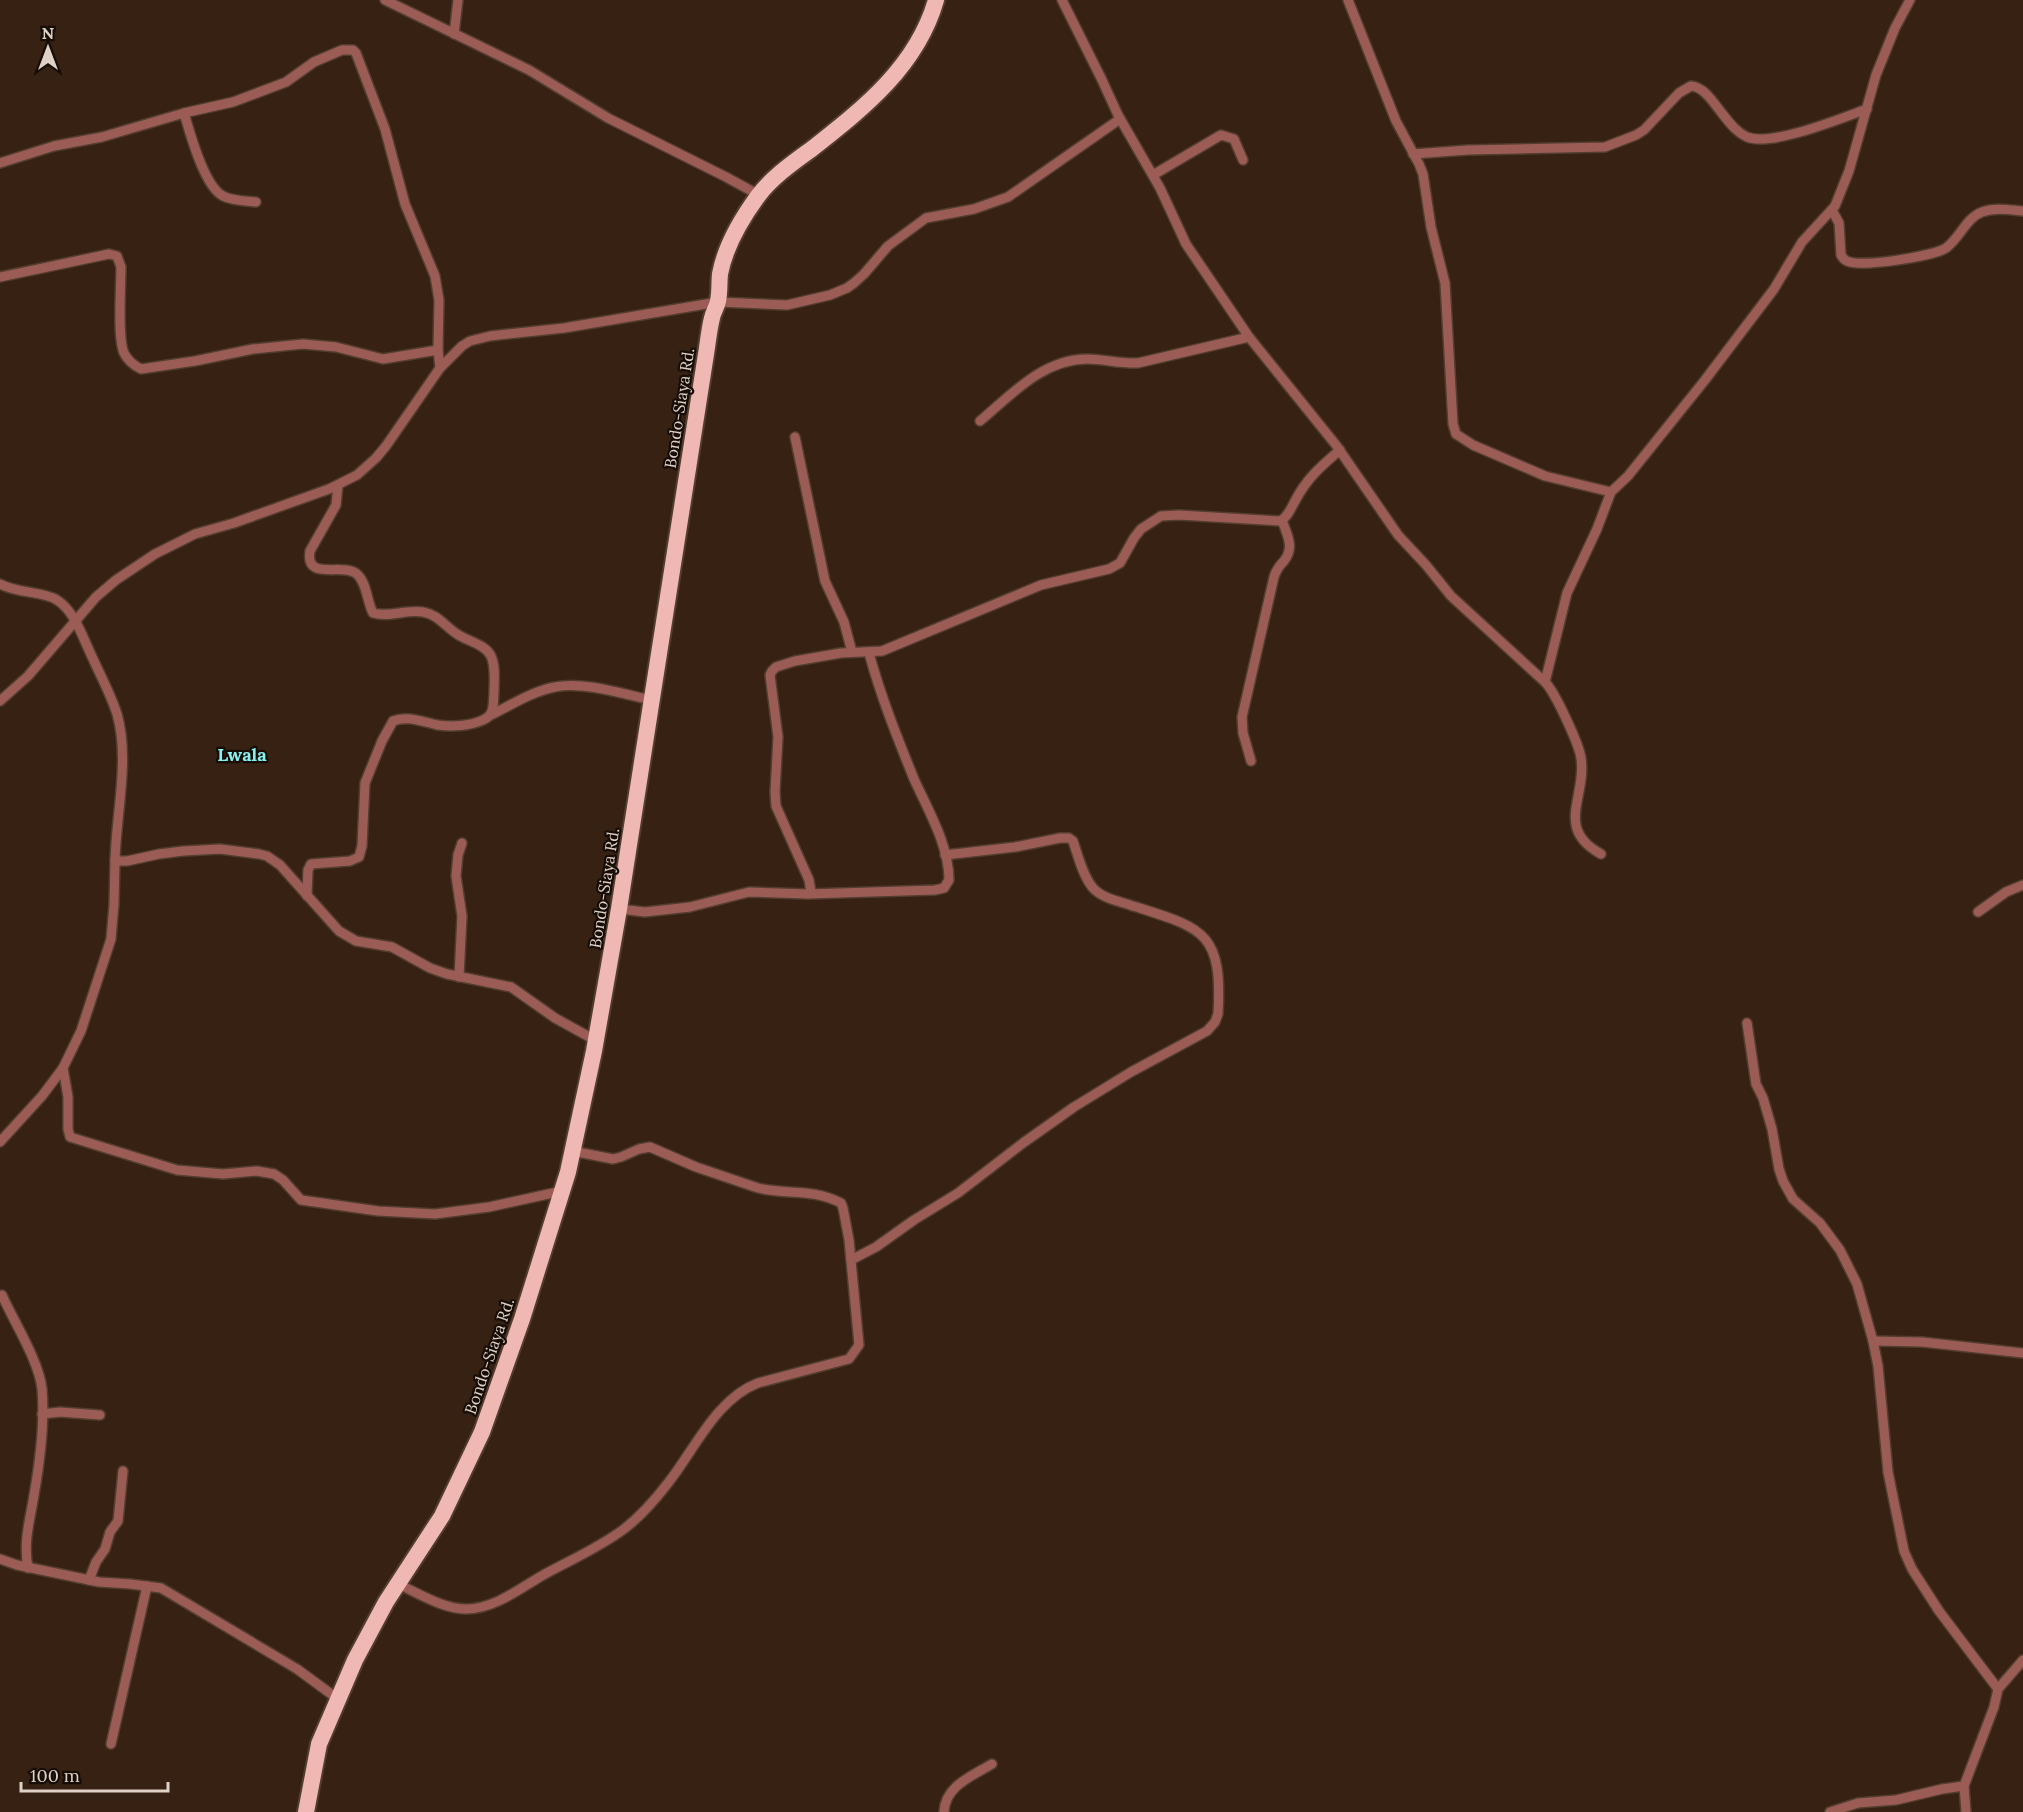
<svg xmlns="http://www.w3.org/2000/svg" width="2023" height="1812" font-family="Lora,serif">
<style>
.lines{fill:none;stroke-linecap:round;stroke-linejoin:round}
.minor-casing{stroke:#523d2f;stroke-width:12}
.trunk-casing{stroke:#523d2f;stroke-width:20}
.minor{stroke:#9c5c56;stroke-width:9}
.trunk{stroke:#f0b8b2;stroke-width:16}
.labels{text-anchor:middle;dominant-baseline:central;stroke-width:4.5;stroke-linejoin:round;paint-order:stroke}
.street-label{font-size:16px;fill:#e0d1c7;stroke:#170d07}
.neighbourhood-label{font-size:18px;font-weight:bold;fill:#86f2f0;stroke:#170d07}
</style>
<rect width="100%" height="100%" fill="#372112"/>
<g class="lines">
<defs>
<g id="minor">
<path d="M385,0L529,70L608,118L726,177L759,195"/>
<path d="M1062,0L1102,80L1118,115L1160,188L1186,244L1249,337L1336,445L1398,535L1426,565L1451,596L1545,682"/>
<path d="M1348,0L1396,121L1419,164L1423,174L1431,227L1445,283L1453,424L1456,434L1473,445L1545,476L1611,492"/>
<path d="M454,34L458,0"/>
<path d="M184,113C190,133 204,186 223,196C233,201 245,201 256,202"/>
<path d="M1413,154L1468,150L1605,147L1636,135L1644,130L1679,93L1691,86C1704,87 1713,102 1721,112C1729,122 1736,132 1747,137C1771,147 1842,118 1867,109"/>
<path d="M0,163L54,146L102,137L184,113L233,102L286,82L314,62L342,50H353L356,53L385,129L405,204L435,276L439,300L438,350L440,368"/>
<path d="M1153,175L1221,135L1234,139L1243,160"/>
<path d="M1832,210L1839,223L1841,255C1843,258 1844,260 1847,261C1861,268 1934,256 1946,248C1960,238 1966,218 1982,212C1995,207 2010,210 2023,211"/>
<path d="M0,277L109,254L117,256L121,267C121,286 117,337 124,353C128,361 133,365 141,369L195,361L253,349L303,344L336,347L383,359L438,350"/>
<path d="M980,421C1011,395 1043,359 1087,359C1104,359 1120,364 1138,363L1249,337"/>
<path d="M795,437L825,581L844,622L852,652"/>
<path d="M0,584C19,594 43,591 57,600C74,611 81,633 89,650C98,671 110,692 117,714C130,759 116,814 115,861H127L159,854L183,851L220,849L259,854L267,856L280,865L339,931L356,941L392,947L430,968L447,974L511,987L555,1018L595,1040"/>
<path d="M0,701L28,676L96,597L116,580L155,554L195,534L234,523L329,489L357,475L376,458L386,446L440,368L462,346L470,341L490,336L564,328L718,302L787,305L830,295L847,288L854,283L864,274L888,246L926,218L974,209L1008,197L1120,119"/>
<path d="M491,715C511,705 533,691 555,687C583,681 623,694 651,700"/>
<path d="M1251,761L1243,733L1242,717L1274,577C1276,570 1279,566 1284,561C1295,547 1287,535 1282,520"/>
<path d="M1601,854C1554,828 1587,797 1581,758C1579,744 1555,692 1545,682L1567,593L1597,529L1611,492L1628,476L1705,380L1774,289L1802,242L1835,206L1849,171L1876,75L1895,28L1910,0"/>
<path d="M808,894L935,890L944,888L949,880C949,845 928,810 914,779C897,737 881,697 869,653"/>
<path d="M307,896L308,870L311,864L350,861L359,857L362,846L365,783L382,741L393,721C407,715 423,722 438,725C452,727 470,726 483,720C495,715 493,704 494,693C494,681 496,667 491,656C485,644 467,641 457,634C445,626 437,614 423,612C406,609 389,618 373,613C367,602 367,583 357,574C342,562 305,582 310,551L336,505L338,485"/>
<path d="M619,909L645,912L690,907L749,892L808,894L811,892L809,880L776,806L775,792L778,737L770,675L772,671L776,667L795,661L841,653L882,651L1041,585L1109,569L1120,563L1134,538L1141,529L1161,516L1179,515L1280,521C1287,518 1290,510 1294,503C1306,479 1320,467 1340,450"/>
<path d="M1978,912L2006,892L2023,885"/>
<path d="M459,977L462,916L456,876L458,855L462,843"/>
<path d="M1747,1023L1756,1084L1763,1098L1772,1129L1779,1169L1783,1181L1793,1199L1820,1223L1840,1250L1857,1284L1873,1341L1878,1366L1888,1472L1904,1551L1912,1569L1939,1611L1998,1689"/>
<path d="M63,1068L68,1097V1129L70,1137L177,1170L223,1174L257,1171L274,1174L283,1180L301,1200L378,1211L435,1214L489,1207L562,1191"/>
<path d="M0,1142L42,1096L63,1068L81,1031L111,939L114,904L115,861"/>
<path d="M851,1260L876,1247L914,1220L958,1193L1023,1143L1074,1107L1131,1072L1207,1031L1215,1022L1218,1014C1223,930 1202,928 1130,905C1118,901 1102,898 1093,888C1083,876 1078,856 1073,841L1069,838H1060L1015,847L945,855"/>
<path d="M2,1295C14,1322 39,1361 42,1389C45,1423 40,1461 34,1495C30,1520 23,1542 28,1568"/>
<path d="M1873,1341L1922,1342L2023,1353"/>
<path d="M42,1414L60,1412L100,1415"/>
<path d="M0,1559L17,1565L99,1582L130,1584L161,1588L297,1669L338,1699"/>
<path d="M89,1580L96,1562L105,1549L110,1532L118,1521L123,1471"/>
<path d="M398,1584C418,1593 443,1609 466,1609C495,1609 520,1588 545,1574C571,1560 600,1547 624,1529C641,1516 655,1500 668,1483C695,1449 716,1399 758,1383L849,1359L859,1345L849,1240L843,1208L841,1203C812,1188 787,1195 758,1188L696,1167L650,1147L639,1149L621,1157L613,1159L572,1151"/>
<path d="M111,1744L147,1586"/>
<path d="M944,1812C945,1786 972,1776 992,1764"/>
<path d="M1830,1812L1858,1803L1896,1800L1942,1789L1964,1786"/>
<path d="M1966,1812L1964,1786L1994,1707L1998,1689L2023,1660"/>
</g>
<path id="trunk" d="M306,1812L319,1744L355,1660L386,1602L442,1516L482,1432L522,1319L568,1172L594,1051L619,909L706,354C708,342 709,330 712,318C713,312 717,307 718,301C720,292 719,283 720,274C725,247 742,218 758,196C772,177 794,162 813,148C865,107 917,66 936,0"/>
</defs>
<!-- minor casing -->
<use href="#minor" class="minor-casing"/>
<!-- trunk casing -->
<use href="#trunk" class="trunk-casing"/>
<!-- minor -->
<use href="#minor" class="minor"/>
<!-- trunk -->
<use href="#trunk" class="trunk"/>
</g>
<g class="labels">
<!-- street labels -->
<g class="street-label">
<text transform="translate(679 408) rotate(-81)">Bondo-Siaya Rd.</text>
<text transform="translate(604 888) rotate(-81)">Bondo-Siaya Rd.</text>
<text transform="translate(489 1356) rotate(-71)">Bondo-Siaya Rd.</text>
</g>
<!-- neighbourhood labels -->
<g class="neighbourhood-label">
<text x="242" y="754">Lwala</text>
</g>
</g>
<!-- north arrow -->
<g transform="translate(48 48)" stroke="#170d07" stroke-width="4.5" paint-order="stroke">
<path d="M0-4.5L10 22L0 15L-10 22Z" fill="#e0d1c7"/>
<text y="-9" font-size="16" font-weight="bold" text-anchor="middle" fill="#e0d1c7">N</text>
</g>
<!-- scale -->
<path d="M21 1782v9h147v-9" fill="none" stroke="#e0d1c7" stroke-width="3"/>
<text x="30" y="1782" font-size="18" fill="#e0d1c7" stroke="#170d07" stroke-width="4.5" paint-order="stroke">100 m</text>
</svg>
